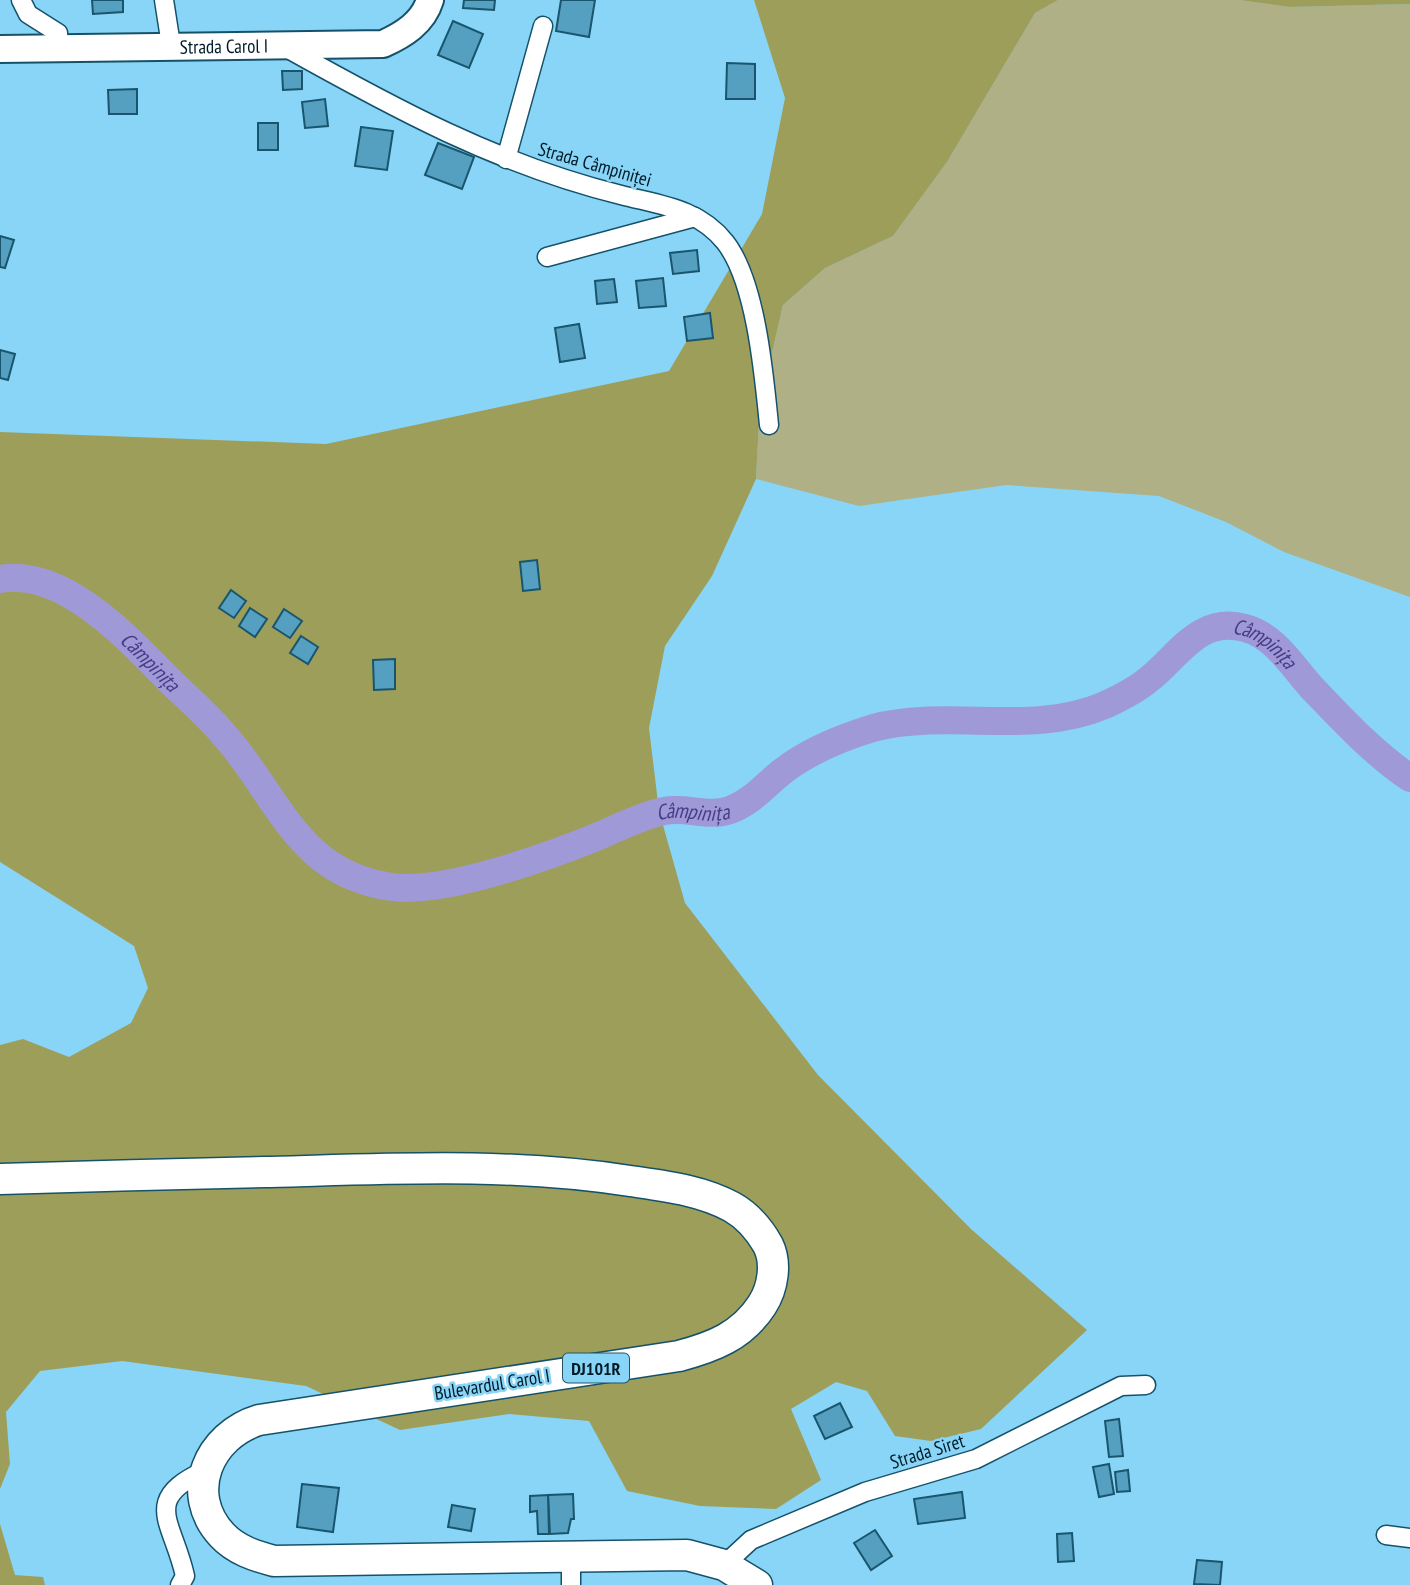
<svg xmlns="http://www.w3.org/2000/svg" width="1410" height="1585" font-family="'PT Sans Narrow',sans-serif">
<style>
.green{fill:#afb086}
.forest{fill:#9e9e5b}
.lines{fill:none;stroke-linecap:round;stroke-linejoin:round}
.river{stroke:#9f9ad7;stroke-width:28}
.building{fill:#55a0c0;stroke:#19556d;stroke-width:2}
.minor-casing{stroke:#15526a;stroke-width:21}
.secondary-casing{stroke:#15526a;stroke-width:30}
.primary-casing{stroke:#15526a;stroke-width:33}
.minor{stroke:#fff;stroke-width:18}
.secondary{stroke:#fff;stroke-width:26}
.primary{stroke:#fff;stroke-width:30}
.labels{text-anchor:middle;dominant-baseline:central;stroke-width:5;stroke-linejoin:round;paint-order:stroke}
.shield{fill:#89d5f7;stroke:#295365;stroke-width:2}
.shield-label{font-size:18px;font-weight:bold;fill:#001b27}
.street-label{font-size:19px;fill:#001b27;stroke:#89d5f7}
.water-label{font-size:21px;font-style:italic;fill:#493b85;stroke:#89d5f7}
</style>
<rect width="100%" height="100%" fill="#89d5f7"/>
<!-- green -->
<path class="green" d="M1058,0H1239L1289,7L1410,4V597L1284,552L1226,522L1159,496L1006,485L859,506L756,479L760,404L783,305L825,268L893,236L947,162L1035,13Z"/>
<!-- forest -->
<g class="forest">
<path d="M754,0H1058L1035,13L947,162L893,236L825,268L783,305L760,404L756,479L712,576L665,646L649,728L659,811L685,903L818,1075L971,1229L1087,1330L981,1429L931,1441L895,1436L867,1391L836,1382L791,1409L821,1480L776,1509L700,1506L627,1491L589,1421L509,1414L400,1430L306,1386L122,1361L40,1371L6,1412L10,1464L0,1489V1045L23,1039L69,1057L131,1023L148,988L134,946L0,862V432L326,444L669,371L762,214L785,98Z"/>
<path d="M1239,0H1410V4L1289,7Z"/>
<path d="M0,1524L15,1575L43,1577L45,1585H0Z"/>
</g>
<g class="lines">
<!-- river -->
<path class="river" id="s1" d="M0,579C65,567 131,642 172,683C190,700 209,717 225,736C280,798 297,874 392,887C444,894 544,858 594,838C616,829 640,816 664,811C686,806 708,818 730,810C752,802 765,785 783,771C807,752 844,737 873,728C948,708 1031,737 1105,705C1118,699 1136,690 1148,680C1178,657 1199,615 1245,628C1275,636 1292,666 1312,688C1343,720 1373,753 1410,778"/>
</g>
<!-- building -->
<g class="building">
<path d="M92,0H123V12L93,14Z"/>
<path d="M464,0H495L494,10L463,8Z"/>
<path d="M561,0H595L589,37L556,31Z"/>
<path d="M453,21L483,34L469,68L438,55Z"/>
<path d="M727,63L755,64V99H726Z"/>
<path d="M282,71H302V89L283,90Z"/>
<path d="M137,89V114H109L108,90Z"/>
<path d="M325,99L328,126L305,128L302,102Z"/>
<rect x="258" y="123" width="20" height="27"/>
<path d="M361,127L393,131L387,170L355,166Z"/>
<path d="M438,143L474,157L462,189L425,175Z"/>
<path d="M0,236L14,240L5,268L0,267Z"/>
<path d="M697,250L699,271L673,274L670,253Z"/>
<path d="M663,278L666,306L639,308L636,281Z"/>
<path d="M614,279L617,302L597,304L595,281Z"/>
<path d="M710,313L713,338L687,341L684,317Z"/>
<path d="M579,324L585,358L560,362L555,328Z"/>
<path d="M0,350L15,354L8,380L0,378Z"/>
<path d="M537,560L540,589L523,591L520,562Z"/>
<path d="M231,590L246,601L234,618L219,608Z"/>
<path d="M250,608L267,619L255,637L239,626Z"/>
<path d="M284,609L302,621L290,638L273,627Z"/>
<path d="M301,636L318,647L308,664L290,653Z"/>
<path d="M395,659V689L374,690L373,660Z"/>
<path d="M840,1403L852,1427L825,1439L814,1416Z"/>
<path d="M1119,1419L1123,1456L1109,1457L1105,1421Z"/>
<path d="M1109,1464L1114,1494L1099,1497L1093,1467Z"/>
<path d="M1128,1470L1130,1491L1117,1492L1115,1472Z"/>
<path d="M302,1484L339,1488L333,1532L297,1527Z"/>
<path d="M962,1492L965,1518L918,1524L914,1499Z"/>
<path d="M573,1494L574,1519H571L568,1533L550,1534L548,1495Z"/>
<path d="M548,1495L549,1534H538L537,1511L530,1512V1496Z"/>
<path d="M452,1505L475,1509L471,1531L448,1527Z"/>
<path d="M875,1530L892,1556L871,1570L854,1543Z"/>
<path d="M1072,1533L1074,1561L1058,1562L1057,1534Z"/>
<path d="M1197,1560L1222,1562L1220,1585L1194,1584Z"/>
</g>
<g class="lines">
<defs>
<g id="minor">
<path d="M21,0L28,14L58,33L59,48"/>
<path d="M164,0L171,45"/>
<path d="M283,46C392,107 498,165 621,195C659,205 698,208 725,242C756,281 764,375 769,425"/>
<path d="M506,159L543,26"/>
<path d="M547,257L695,217"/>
<path d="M1386,1535L1410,1538"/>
<path d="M724,1565L751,1540L865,1492L976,1459L1121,1386L1146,1385"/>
<path d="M180,1585L185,1576C173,1521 140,1500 206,1470"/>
<path d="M571,1585V1556"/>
</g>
<g id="secondary">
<path id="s2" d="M0,49L383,44C403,35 423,23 430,0"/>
</g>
<path id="primary" d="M0,1179C88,1176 177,1174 265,1172C387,1169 508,1162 630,1181C664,1186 701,1190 732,1207C748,1216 759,1229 768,1245C777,1263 773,1288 762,1305C742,1336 713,1347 679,1356L259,1420C209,1435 183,1493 222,1535C236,1550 255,1556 274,1561L687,1555L724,1565L757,1585"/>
</defs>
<!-- minor casing -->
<use href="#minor" class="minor-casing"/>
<!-- secondary casing -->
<use href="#secondary" class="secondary-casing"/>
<!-- primary casing -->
<use href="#primary" class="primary-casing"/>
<!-- minor -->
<use href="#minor" class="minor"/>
<!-- secondary -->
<use href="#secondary" class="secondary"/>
<!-- primary -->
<use href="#primary" class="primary"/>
</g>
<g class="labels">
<!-- shield labels -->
<rect class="shield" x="563" y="1353.5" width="66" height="29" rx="5"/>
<g class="shield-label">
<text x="596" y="1368">DJ101R</text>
</g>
<!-- street labels -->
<g class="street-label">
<text stroke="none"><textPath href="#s2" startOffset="224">Strada Carol I</textPath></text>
<text transform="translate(595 164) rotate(16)">Strada Câmpiniței</text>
<text transform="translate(492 1384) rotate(-9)">Bulevardul Carol I</text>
<text transform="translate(927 1451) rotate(-17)">Strada Siret</text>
</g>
<!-- water labels -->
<g class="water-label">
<text stroke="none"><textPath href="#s1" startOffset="1460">Câmpinița</textPath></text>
<text stroke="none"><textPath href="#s1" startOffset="178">Câmpinița</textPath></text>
<text stroke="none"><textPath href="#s1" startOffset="830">Câmpinița</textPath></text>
</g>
</g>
</svg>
